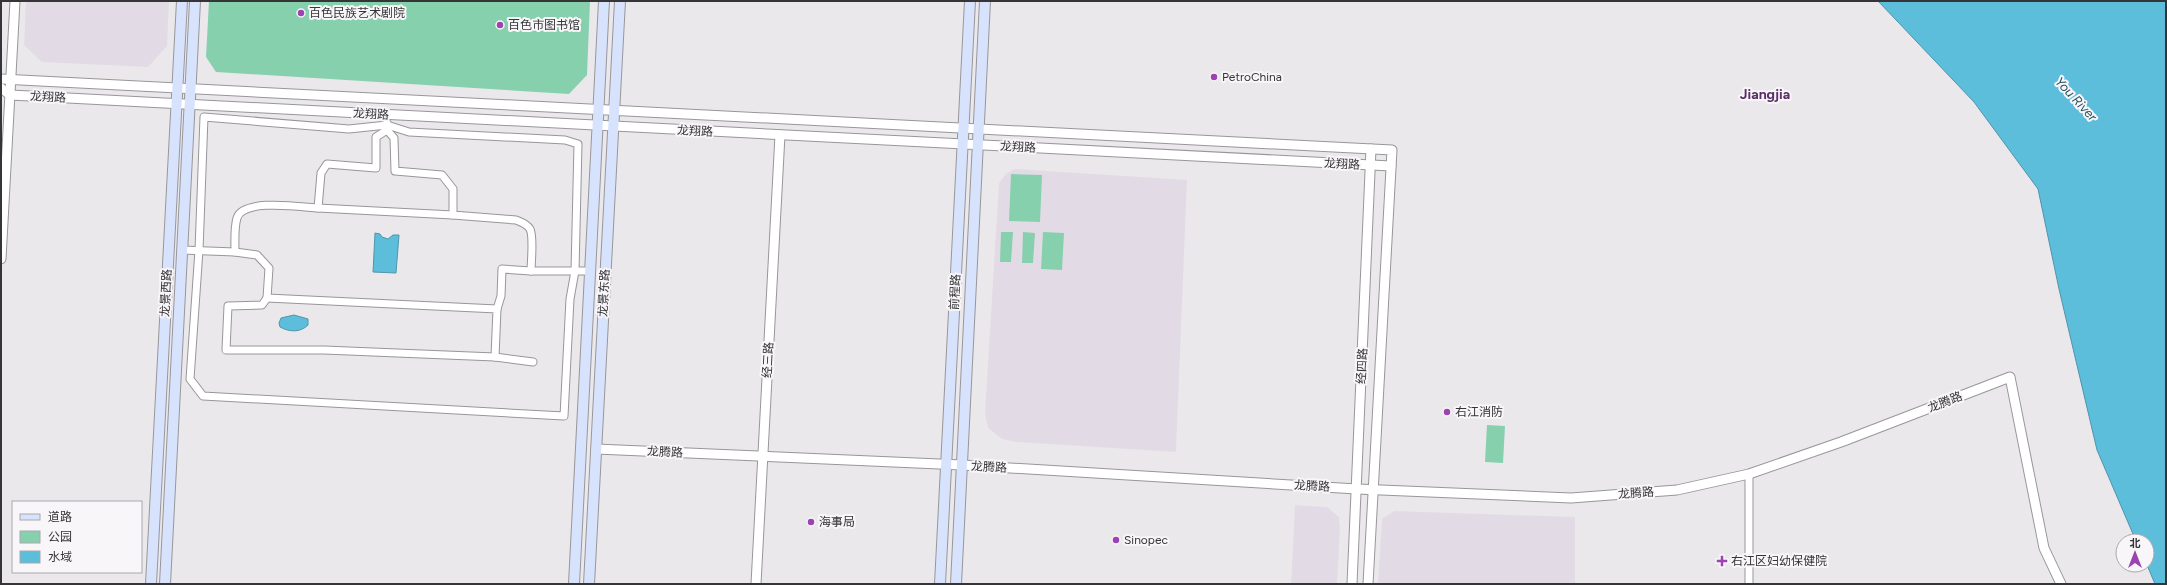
<svg xmlns="http://www.w3.org/2000/svg" width="2167" height="585" font-family="Figtree,'Noto Sans SC',sans-serif">
<style>
.built{fill:#e2dbe5}
.green{fill:#87d0ad}
.water{fill:#5cbedb;stroke:#5095aa}
.lines{fill:none;stroke-linecap:round;stroke-linejoin:round}
.minor-casing{stroke:#989699;stroke-width:9}
.tertiary-casing{stroke:#989699;stroke-width:11}
.secondary-casing{stroke:#989699;stroke-width:12}
.minor{stroke:#fff;stroke-width:7}
.tertiary{stroke:#fff;stroke-width:9}
.secondary{stroke:#d7e3fd;stroke-width:10}
.poi-dot{fill:#9b43b0;stroke:#f8f6f9;stroke-width:1.5}
.labels{text-anchor:middle;dominant-baseline:central;stroke-width:4;stroke-linejoin:round;paint-order:stroke}
.poi-label{font-size:12px;fill:#353436;stroke:#f8f6f9;text-anchor:start}
.street-label{font-size:12px;fill:#353436;stroke:#f8f6f9}
.water-label{font-size:13px;font-style:italic;fill:#285360;stroke:#f8f6f9}
.quarter-label{font-size:14px;font-weight:bold;fill:#5a3065;stroke:#f8f6f9}
</style>
<rect width="100%" height="100%" fill="#ebe8ec"/>
<!-- built -->
<g class="built">
<path d="M26,1H169L167,46L148,67L42,62L24,45Z"/>
<path d="M1015,169L1187,180L1176,452L1017,442L1002,439L988,428L985,413L999,183L1006,174Z"/>
<path d="M1295,505L1327,507L1339,517L1340,529L1337,584H1291Z"/>
<path d="M1394,511L1575,517V584H1378L1382,519Z"/>
</g>
<!-- green -->
<g class="green">
<path d="M209,1H590L587,75L569,94L216,72L206,57Z"/>
<path d="M1011,174L1042,175L1040,222L1009,221Z"/>
<path d="M1001,232H1013L1011,262H1000Z"/>
<path d="M1023,232L1035,233L1033,263H1022Z"/>
<path d="M1043,232L1064,233L1062,270L1041,269Z"/>
<path d="M1487,425L1505,426L1503,463L1485,462Z"/>
</g>
<!-- water -->
<g class="water">
<path d="M1878,1H2166V584H2155L2147,565V541H2136L2097,450L2059,289L2038,189L1974,102Z"/>
<path d="M375,233L380,234L382,237L388,239L393,235H399L396,273L373,272Z"/>
<path d="M294,315L308,319V325C300,333 289,332 280,327L279,323L281,318Z"/>
</g>
<g class="lines">
<defs>
<g id="minor">
<path d="M204,117L349,129L387,125L409,132L565,140L578,144L575,271L570,299L564,416L203,396L190,379L199,250Z"/>
<path d="M387,123V130L394,138L395,171L442,175L453,189V215L516,220C521,222 527,224 530,229C534,237 531,262 531,271H590"/>
<path d="M318,208L453,215"/>
<path d="M182,250L235,252C235,241 234,228 237,218C243,198 301,207 318,208L321,173L327,164L376,168V137L387,130"/>
<path d="M235,252L257,255L269,268L267,298L497,309L495,357"/>
<path d="M267,298L262,305L228,306L226,350H324L495,357L533,362"/>
<path d="M497,309L501,296L502,269L531,271"/>
<path d="M1749,584V474"/>
</g>
<g id="tertiary">
<path d="M1,79L1392,150L1368,584"/>
<path d="M1,88L10,95L1391,166"/>
<path d="M1,259L15,1"/>
<path d="M596,449L962,465L1357,489L1571,498L1677,490L1749,474L1841,442L2010,377L2044,548L2061,584"/>
<path d="M756,584L780,135"/>
<path d="M1352,584L1371,149"/>
</g>
<g id="secondary">
<path d="M151,584L182,1"/>
<path d="M165,584L195,1"/>
<path d="M574,584L604,1"/>
<path d="M589,584L620,1"/>
<path d="M940,584L970,1"/>
<path d="M956,584L985,1"/>
</g>
</defs>
<!-- minor casing -->
<use href="#minor" class="minor-casing"/>
<!-- tertiary casing -->
<use href="#tertiary" class="tertiary-casing"/>
<!-- secondary casing -->
<use href="#secondary" class="secondary-casing"/>
<!-- minor -->
<use href="#minor" class="minor"/>
<!-- tertiary -->
<use href="#tertiary" class="tertiary"/>
<!-- secondary -->
<use href="#secondary" class="secondary"/>
</g>
<!-- markers -->
<g class="poi-dot">
<circle cx="301" cy="13" r="4"/>
<circle cx="500" cy="25" r="4"/>
<circle cx="1214" cy="77" r="4"/>
<circle cx="1447" cy="412" r="4"/>
<circle cx="811" cy="522" r="4"/>
<circle cx="1116" cy="540" r="4"/>
<path d="M1720 555h4v4h4v4h-4v4h-4v-4h-4v-4h4z"/>
</g>
<g class="labels">
<!-- poi labels -->
<g class="poi-label">
<text x="309" y="13">百色民族艺术剧院</text>
<text x="508" y="25">百色市图书馆</text>
<text x="1222" y="77">PetroChina</text>
<text x="1455" y="412">右江消防</text>
<text x="819" y="522">海事局</text>
<text x="1124" y="540">Sinopec</text>
<text x="1731" y="561">右江区妇幼保健院</text>
</g>
<!-- street labels -->
<g class="street-label">
<text transform="translate(48 97) rotate(3)">龙翔路</text>
<text transform="translate(371 114) rotate(3)">龙翔路</text>
<text transform="translate(695 131) rotate(3)">龙翔路</text>
<text transform="translate(1018 147) rotate(3)">龙翔路</text>
<text transform="translate(1342 164) rotate(3)">龙翔路</text>
<text transform="translate(955 292) rotate(-87)">前程路</text>
<text transform="translate(166 293) rotate(-87)">龙景西路</text>
<text transform="translate(604 293) rotate(-87)">龙景东路</text>
<text transform="translate(768 360) rotate(-87)">经三路</text>
<text transform="translate(1362 366) rotate(-87)">经四路</text>
<text transform="translate(1945 402) rotate(-21)">龙腾路</text>
<text transform="translate(665 452) rotate(3)">龙腾路</text>
<text transform="translate(989 467) rotate(3)">龙腾路</text>
<text transform="translate(1312 486) rotate(3)">龙腾路</text>
<text transform="translate(1636 493) rotate(-4)">龙腾路</text>
</g>
<!-- water labels -->
<g class="water-label">
<text transform="translate(2076 99) rotate(47)">You River</text>
</g>
<!-- quarter labels -->
<g class="quarter-label">
<text x="1765" y="94">Jiangjia</text>
</g>
</g>
<!-- border -->
<rect width="2167" height="585" fill="none" stroke="#353436" stroke-width="4"/>
<!-- legend -->
<rect x="12" y="501" width="130" height="72" fill="#f8f6f9" stroke="#aaa8ab"/>
<rect x="20" y="514" width="20" height="6" fill="#d7e3fd" stroke="#aaa8ab"/>
<text x="48" y="521" font-size="12" fill="#353436">道路</text>
<rect x="20" y="531" width="20" height="12" fill="#87d0ad" stroke="#aaa8ab"/>
<text x="48" y="541" font-size="12" fill="#353436">公园</text>
<rect x="20" y="551" width="20" height="12" fill="#5cbedb" stroke="#aaa8ab"/>
<text x="48" y="561" font-size="12" fill="#353436">水域</text>
<!-- north arrow -->
<g transform="translate(2135 553)"><circle r="19" fill="#f8f6f9" stroke="#aaa8ab"/>
<path d="M0-3L7 15L0 10L-7 15Z" fill="#9b43b0"/>
<text y="-6" font-size="11" font-weight="bold" text-anchor="middle" fill="#353436">北</text>
</g>
</svg>
